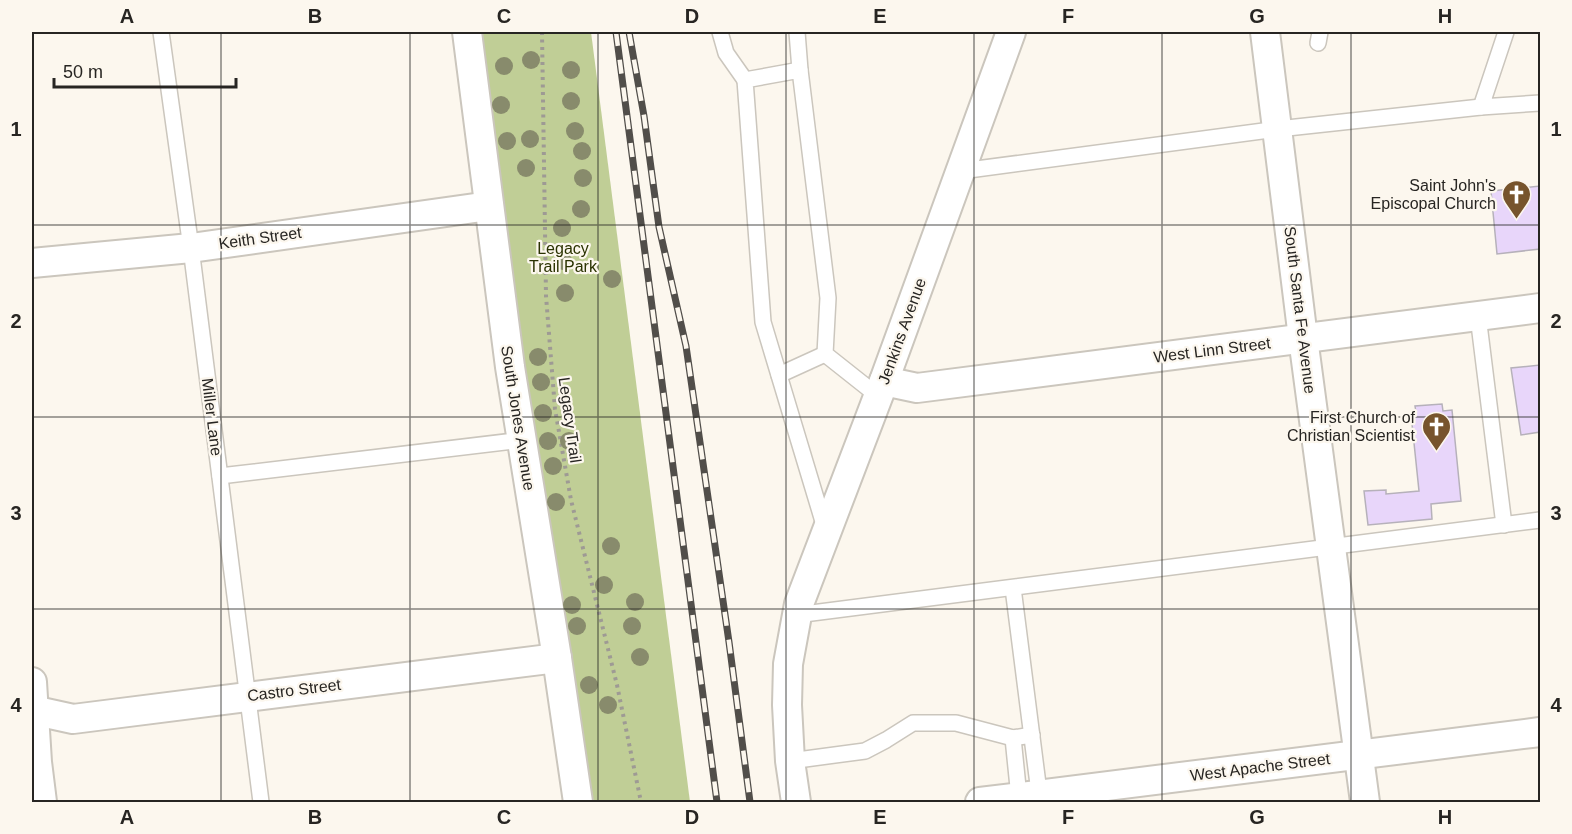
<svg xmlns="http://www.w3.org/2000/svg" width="1572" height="834" font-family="Helvetica,sans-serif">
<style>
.green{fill:#c0ce96}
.building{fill:#e8d6fa;stroke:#b6b1ba;stroke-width:1.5}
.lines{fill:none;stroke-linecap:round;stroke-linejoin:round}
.lane-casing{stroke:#cbc6bd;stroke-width:18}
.street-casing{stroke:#cbc6bd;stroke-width:32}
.path{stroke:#9e9a94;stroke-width:4;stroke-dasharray:3 4.5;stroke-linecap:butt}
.lane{stroke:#fff;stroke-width:15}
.street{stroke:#fff;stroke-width:28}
.rail-casing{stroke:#514e4a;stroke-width:7}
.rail{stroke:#fcf7ee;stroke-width:4.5;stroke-dasharray:14;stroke-linecap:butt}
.tree{fill:#888b6c}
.grid{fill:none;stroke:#272522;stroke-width:1.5;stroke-opacity:0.55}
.labels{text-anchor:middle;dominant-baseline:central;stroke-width:4.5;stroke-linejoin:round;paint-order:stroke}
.poi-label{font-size:16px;fill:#272522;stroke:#fcf7ee;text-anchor:end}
.street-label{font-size:16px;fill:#272522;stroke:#fcf7ee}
.park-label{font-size:16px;fill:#2a3201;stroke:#fcf7ee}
.neatline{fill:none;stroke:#272522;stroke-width:2}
.grid-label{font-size:20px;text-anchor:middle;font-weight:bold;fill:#272522}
</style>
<rect width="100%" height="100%" fill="#fcf7ee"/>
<!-- green -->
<path class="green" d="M478,32H591L690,802H590L506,264Z"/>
<!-- building -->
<g class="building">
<path d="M1540,186V249L1497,254L1491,191Z"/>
<path d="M1540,365V432L1521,435L1511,368Z"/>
<path d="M1442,404L1443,411L1452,410L1461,501L1431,504L1432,519L1368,525L1364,491L1386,490V494L1419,491L1411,414L1416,413L1415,406Z"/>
</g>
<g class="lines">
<defs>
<g id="lane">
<path d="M161,32L191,248L261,802"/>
<path d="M720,32L726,53L745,80"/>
<path d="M797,32L800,70"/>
<path d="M1506,32L1481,107L1540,103"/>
<path d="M1318,43L1320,32"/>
<path d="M961,171L1278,129L1481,107"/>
<path d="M1478,316L1504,525"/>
<path d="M779,375L825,354"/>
<path d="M220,476L522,440"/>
<path d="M825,528L763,322L745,80L800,70L828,298L825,354L878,396"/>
<path d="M1013,588L1040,800"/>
<path d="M796,615L1540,520"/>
<path d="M1013,738L1019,797"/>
<path d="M790,761L865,751L886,740L913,723H956L1013,738L1032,735"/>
</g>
<g id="street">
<path d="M467,32L510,367L557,658L578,802"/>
<path d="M1265,32L1303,338L1365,802"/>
<path d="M32,263L191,248L489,206"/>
<path d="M884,381L917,388L1540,308"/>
<path d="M32,682L37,762L42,802"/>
<path d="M32,710L73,719L557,658"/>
<path d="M796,802L790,761L787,705L788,664L799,604L884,381L1011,32"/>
<path d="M980,802L1540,732"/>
</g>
</defs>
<!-- lane casing -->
<use href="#lane" class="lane-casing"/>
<!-- street casing -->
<use href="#street" class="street-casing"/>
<!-- path -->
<path class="path" d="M542,32L546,296L555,409L571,500L617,685L641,802"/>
<!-- lane -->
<use href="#lane" class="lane"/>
<!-- street -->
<use href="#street" class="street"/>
<defs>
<g id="rail">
<path d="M616,32L717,802"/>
<path d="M629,32L644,116L659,227L686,346L729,642L750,802"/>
</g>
</defs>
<!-- rail casing -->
<use href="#rail" class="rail-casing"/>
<!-- rail -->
<use href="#rail" class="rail"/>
</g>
<!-- trees -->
<g class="tree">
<circle cx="531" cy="60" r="9"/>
<circle cx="504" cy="66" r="9"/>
<circle cx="571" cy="70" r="9"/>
<circle cx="571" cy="101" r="9"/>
<circle cx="501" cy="105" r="9"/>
<circle cx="575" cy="131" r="9"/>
<circle cx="530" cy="139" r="9"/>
<circle cx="507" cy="141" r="9"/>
<circle cx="582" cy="151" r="9"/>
<circle cx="526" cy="168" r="9"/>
<circle cx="583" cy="178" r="9"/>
<circle cx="581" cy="209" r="9"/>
<circle cx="562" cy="228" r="9"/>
<circle cx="563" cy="261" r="9"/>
<circle cx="612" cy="279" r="9"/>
<circle cx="565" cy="293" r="9"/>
<circle cx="538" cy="357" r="9"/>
<circle cx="541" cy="382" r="9"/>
<circle cx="543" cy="413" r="9"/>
<circle cx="548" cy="441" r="9"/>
<circle cx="569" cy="441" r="9"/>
<circle cx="553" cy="466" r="9"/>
<circle cx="556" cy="502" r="9"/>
<circle cx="611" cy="546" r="9"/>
<circle cx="604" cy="585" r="9"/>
<circle cx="635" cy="602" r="9"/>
<circle cx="572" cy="605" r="9"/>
<circle cx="577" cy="626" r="9"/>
<circle cx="632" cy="626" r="9"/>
<circle cx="640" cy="657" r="9"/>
<circle cx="589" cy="685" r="9"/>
<circle cx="608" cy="705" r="9"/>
</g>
<!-- grid -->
<path class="grid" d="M221,32V802M410,32V802M598,32V802M786,32V802M974,32V802M1162,32V802M1351,32V802M32,225H1540M32,417H1540M32,609H1540"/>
<!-- icons -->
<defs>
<symbol id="church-pin" viewBox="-11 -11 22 30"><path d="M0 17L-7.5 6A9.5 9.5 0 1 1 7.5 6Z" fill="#77542d" stroke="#fcf7ee"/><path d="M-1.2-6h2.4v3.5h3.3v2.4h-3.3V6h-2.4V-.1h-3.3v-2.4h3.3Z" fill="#fff"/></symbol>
</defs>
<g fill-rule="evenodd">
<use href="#church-pin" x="1500" y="178" width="33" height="45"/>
<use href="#church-pin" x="1420" y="410" width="33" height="45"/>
</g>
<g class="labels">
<!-- poi labels -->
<g class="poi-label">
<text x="1496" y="185">Saint John's<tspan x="1496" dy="18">Episcopal Church</tspan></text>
<text x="1415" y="417">First Church of<tspan x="1415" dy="18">Christian Scientist</tspan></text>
</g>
<!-- street labels -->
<g class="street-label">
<text transform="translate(260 238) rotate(-8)">Keith Street</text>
<text transform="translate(1300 310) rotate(83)">South Santa Fe Avenue</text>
<text transform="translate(902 331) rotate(-70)">Jenkins Avenue</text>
<text transform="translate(1212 350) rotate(-7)">West Linn Street</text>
<text transform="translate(212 417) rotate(83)">Miller Lane</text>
<text transform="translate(518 418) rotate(81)">South Jones Avenue</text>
<text transform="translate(570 420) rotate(82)">Legacy Trail</text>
<text transform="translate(294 690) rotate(-7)">Castro Street</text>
<text transform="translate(1260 767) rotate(-7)">West Apache Street</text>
</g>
<!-- park labels -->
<g class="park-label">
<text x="563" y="248">Legacy<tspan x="563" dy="18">Trail Park</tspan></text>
</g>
</g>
<!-- border -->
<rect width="1572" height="834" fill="none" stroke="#fcf7ee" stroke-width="66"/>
<!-- scale -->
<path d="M54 78v9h182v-9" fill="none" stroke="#272522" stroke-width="3"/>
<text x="63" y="78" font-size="18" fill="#272522" stroke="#fcf7ee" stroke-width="4.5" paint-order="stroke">50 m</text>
<rect x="33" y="33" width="1506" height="768" class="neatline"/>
<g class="grid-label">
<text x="127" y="23">A</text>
<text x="315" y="23">B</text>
<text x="504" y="23">C</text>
<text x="692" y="23">D</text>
<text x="880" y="23">E</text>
<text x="1068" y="23">F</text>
<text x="1257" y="23">G</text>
<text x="1445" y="23">H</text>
<text x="16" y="136">1</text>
<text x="1556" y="136">1</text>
<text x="16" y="328">2</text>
<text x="1556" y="328">2</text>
<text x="16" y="520">3</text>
<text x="1556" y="520">3</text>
<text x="16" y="712">4</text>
<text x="1556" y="712">4</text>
<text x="127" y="824">A</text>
<text x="315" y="824">B</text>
<text x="504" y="824">C</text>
<text x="692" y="824">D</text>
<text x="880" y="824">E</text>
<text x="1068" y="824">F</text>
<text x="1257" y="824">G</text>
<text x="1445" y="824">H</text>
</g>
</svg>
